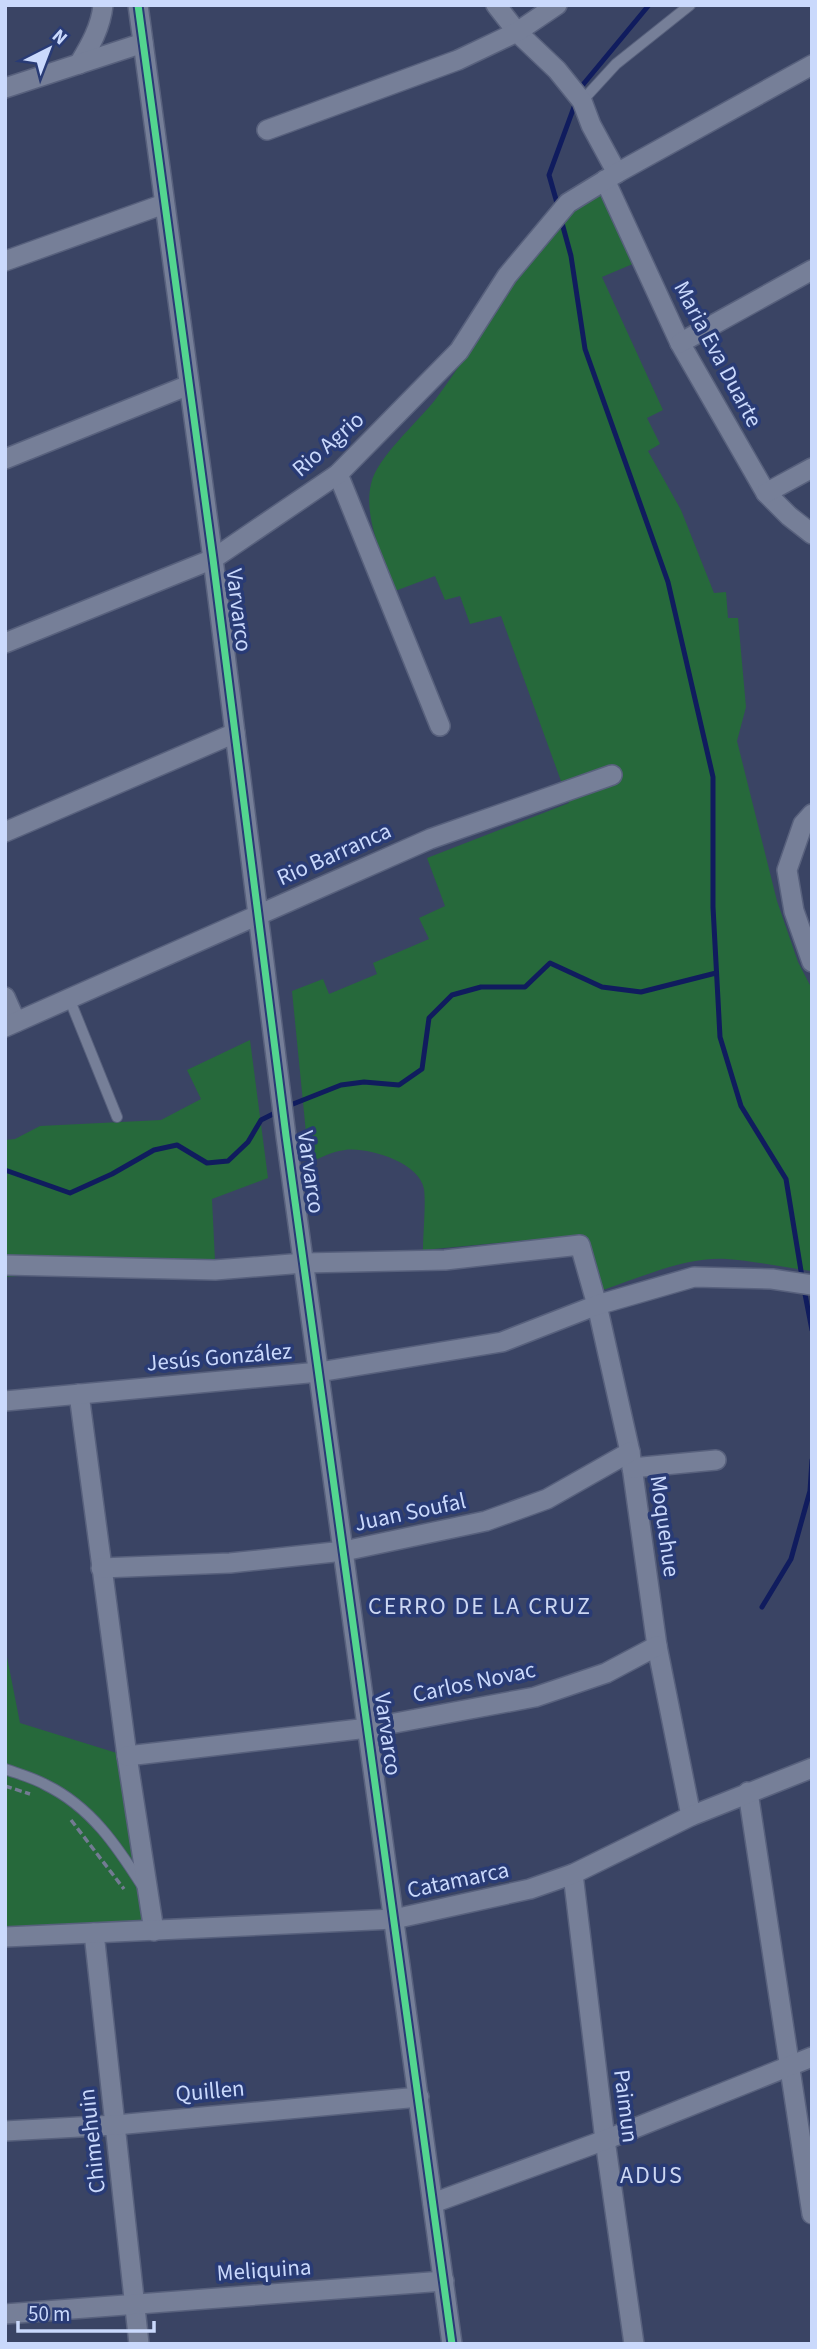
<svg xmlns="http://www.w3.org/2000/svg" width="817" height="2349" font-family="'Source Sans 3',sans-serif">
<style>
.green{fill:#26693b}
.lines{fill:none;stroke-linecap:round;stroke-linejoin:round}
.stream{stroke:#101c5e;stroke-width:5}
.lane-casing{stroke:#58617d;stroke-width:12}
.street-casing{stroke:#58617d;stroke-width:22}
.path{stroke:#737b93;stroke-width:3.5;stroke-dasharray:7 3.5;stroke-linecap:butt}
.lane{stroke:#767f98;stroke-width:10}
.street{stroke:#767f98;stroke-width:19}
.cycleway-casing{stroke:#293b75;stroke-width:11}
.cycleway{stroke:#53d58f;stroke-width:7}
.labels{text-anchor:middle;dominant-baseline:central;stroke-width:7;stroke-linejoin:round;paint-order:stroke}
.street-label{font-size:23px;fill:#cad9fc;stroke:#293b75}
.neighbourhood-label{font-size:24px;letter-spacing:2px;fill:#ccd7f3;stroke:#293b75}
</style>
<rect width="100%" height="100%" fill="#3a4464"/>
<!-- green -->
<g class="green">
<path d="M602,187L635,263L602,277L663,410L647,418L660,444L648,451L681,510L714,593L726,592L728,618H738L746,707L737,741L777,901L798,962L812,989V1271C783,1267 754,1261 726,1259C684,1257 639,1278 600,1291L588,1243L580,1235L423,1250C423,1233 426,1204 424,1189C419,1162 368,1147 345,1150C333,1151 320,1158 309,1163L292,991L323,979L329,994L377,974L373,963L429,939L419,918L445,906L427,858L569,803L501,616L470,624L460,596L445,600L435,576L395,591C384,559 363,519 371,484C377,457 418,422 435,400C481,339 516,269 569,214C578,204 591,196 602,187Z"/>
<path d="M250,1040L268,1178L212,1199L215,1261L5,1277V1140L15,1139L40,1126L161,1120L201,1099L187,1070Z"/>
<path d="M5,1647L20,1723L120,1754L148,1926L5,1931Z"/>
</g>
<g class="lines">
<!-- stream -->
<g class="stream">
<path d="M581,87L649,5"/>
<path d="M557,203L549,175L574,107"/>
<path d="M562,223L571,256L585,349L668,582L713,777V907L720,1037L741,1106L786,1179L802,1277"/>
<path d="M293,1104L341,1085L364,1082L399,1085L422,1069L429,1018L452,995L481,987H525L550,963L602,987L641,992L716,973"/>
<path d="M5,1170L70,1193L112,1174L154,1150L177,1145L207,1163L228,1161L248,1142L261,1120L273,1114"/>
<path d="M805,1294L812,1330"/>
<path d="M762,1607L791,1559L810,1491L812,1460"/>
</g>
<defs>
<g id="lane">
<path d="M582,101L616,64L690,5"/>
<path d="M69,998L117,1117"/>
<path d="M5,1769C19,1774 34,1778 46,1785C91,1807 117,1846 143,1887"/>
</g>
<g id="street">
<path d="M138,5L213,559L286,1136L452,2344"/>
<path d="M496,5L517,32L557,70L582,101L591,125L617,173"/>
<path d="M79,64C90,46 101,27 103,5"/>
<path d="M5,88L143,43"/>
<path d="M267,130L458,60L517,32L557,5"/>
<path d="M605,180L680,343L766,493L789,516L812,534"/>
<path d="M5,261L164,204"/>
<path d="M680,343L812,270"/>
<path d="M5,459L189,385"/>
<path d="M338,474L440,726"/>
<path d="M766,493L812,468"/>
<path d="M5,643L213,559L338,474L459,351L507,276L568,203L617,173L812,65"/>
<path d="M812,814L803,824L787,870L794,911L812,962"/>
<path d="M5,832L235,733"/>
<path d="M5,997L16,1022"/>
<path d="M5,1027L430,839L612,775"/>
<path d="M5,1265L215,1270L304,1263L445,1260L580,1245L597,1305L630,1452L657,1646L691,1816"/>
<path d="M79,1394L127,1756L154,1931"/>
<path d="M5,1401L319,1372L502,1342L597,1305L694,1277L772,1279L812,1285"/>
<path d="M632,1468L716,1460"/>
<path d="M101,1568L230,1563L344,1551L486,1521L547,1499L630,1452"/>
<path d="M127,1756L368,1728L535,1697L606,1673L657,1646"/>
<path d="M748,1792L812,2214"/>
<path d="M573,1874L605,2140L634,2344"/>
<path d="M94,1933L139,2344"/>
<path d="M5,1937L394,1919L530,1889L573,1874L691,1816L812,1768"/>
<path d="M5,2131L116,2125L419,2097"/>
<path d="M433,2203L605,2140L812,2057"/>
<path d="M5,2314L444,2281"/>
</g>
</defs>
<!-- lane casing -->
<use href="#lane" class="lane-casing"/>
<!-- street casing -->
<use href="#street" class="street-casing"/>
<!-- path -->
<g class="path">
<path d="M5,1786L30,1794"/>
<path d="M71,1820L124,1889"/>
</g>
<!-- lane -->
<use href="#lane" class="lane"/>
<!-- street -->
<use href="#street" class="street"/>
<defs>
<path id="cycleway" d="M138,5L213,559L286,1136L452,2344"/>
</defs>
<!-- cycleway casing -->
<use href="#cycleway" class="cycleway-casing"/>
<!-- cycleway -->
<use href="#cycleway" class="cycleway"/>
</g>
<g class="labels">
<!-- street labels -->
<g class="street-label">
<text transform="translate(718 354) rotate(62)">Maria Eva Duarte</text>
<text transform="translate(328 444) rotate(-41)">Rio Agrio</text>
<text transform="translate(239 610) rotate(83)">Varvarco</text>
<text transform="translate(334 854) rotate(-24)">Rio Barranca</text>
<text transform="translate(311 1172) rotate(82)">Varvarco</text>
<text transform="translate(219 1357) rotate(-5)">Jesús González</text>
<text transform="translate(410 1512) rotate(-12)">Juan Soufal</text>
<text transform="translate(665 1526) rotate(82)">Moquehue</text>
<text transform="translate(474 1682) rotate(-12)">Carlos Novac</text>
<text transform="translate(388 1734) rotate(82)">Varvarco</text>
<text transform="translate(458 1880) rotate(-12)">Catamarca</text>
<text transform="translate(210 2091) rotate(-5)">Quillen</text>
<text transform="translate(626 2106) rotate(83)">Paimun</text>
<text transform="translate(92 2141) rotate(-96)">Chimehuin</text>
<text transform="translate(264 2270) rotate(-4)">Meliquina</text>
</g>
<!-- neighbourhood labels -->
<g class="neighbourhood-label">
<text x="480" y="1606">CERRO DE LA CRUZ</text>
<text x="652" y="2175">ADUS</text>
</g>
</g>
<!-- border -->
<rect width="817" height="2349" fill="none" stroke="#cad9fc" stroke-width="14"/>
<!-- north arrow -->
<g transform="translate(49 49) rotate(42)" stroke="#293b75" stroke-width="5" paint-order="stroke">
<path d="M0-5L12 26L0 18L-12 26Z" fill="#cad9fc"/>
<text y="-10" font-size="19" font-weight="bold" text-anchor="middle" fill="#cad9fc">N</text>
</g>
<!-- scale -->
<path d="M18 2321v10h136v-10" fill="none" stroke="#cad9fc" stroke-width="3.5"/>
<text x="28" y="2321" font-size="21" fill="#cad9fc" stroke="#293b75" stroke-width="5" paint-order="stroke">50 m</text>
</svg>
